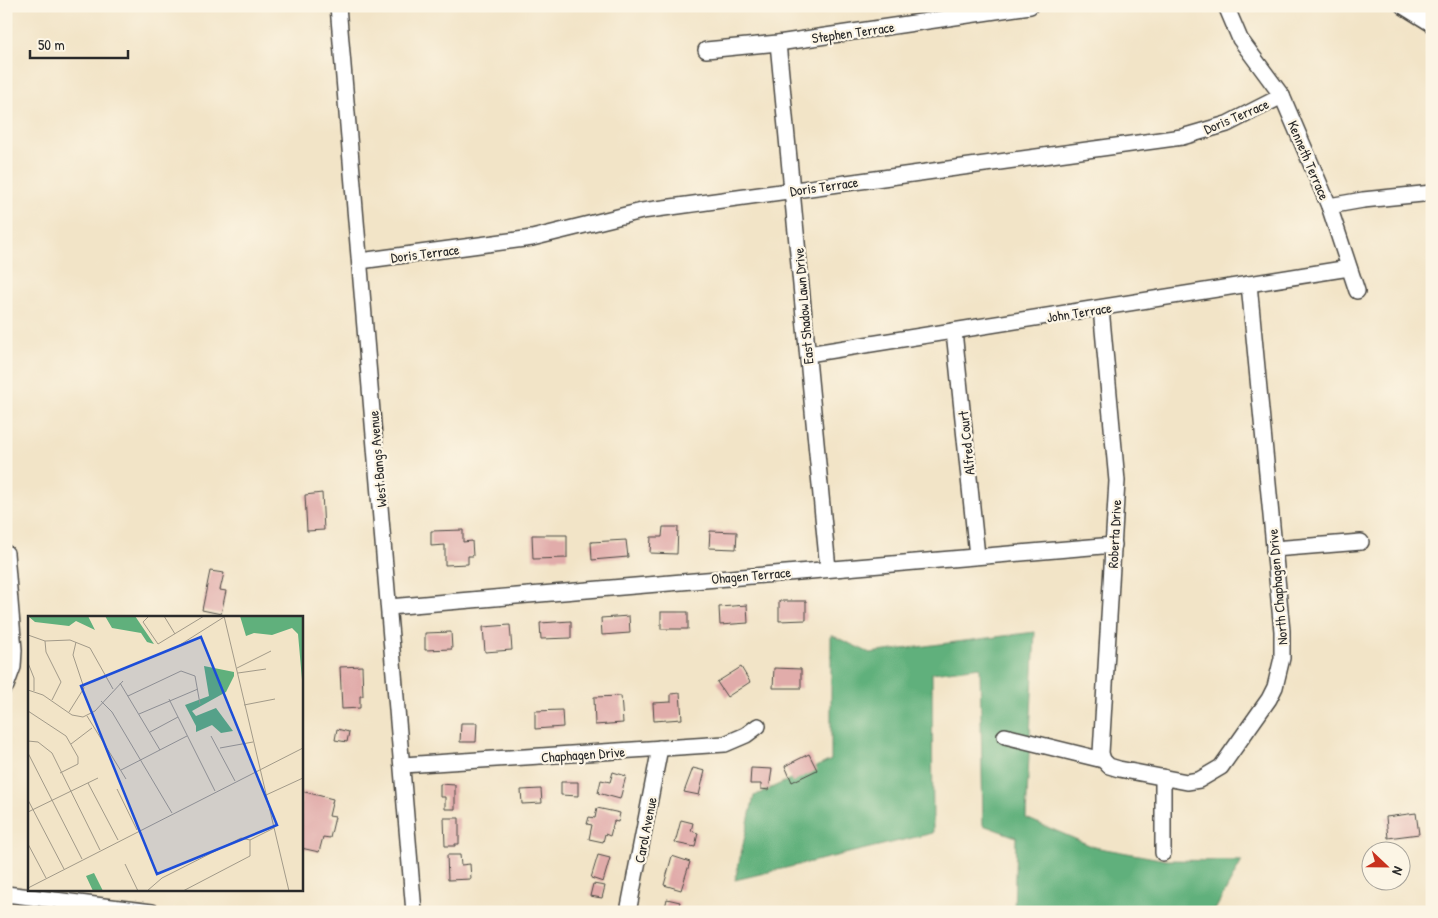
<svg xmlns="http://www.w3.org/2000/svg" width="1438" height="918" font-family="'Patrick Hand',sans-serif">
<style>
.forest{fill:#60b07c;stroke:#466e54}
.building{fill:#e1acaa}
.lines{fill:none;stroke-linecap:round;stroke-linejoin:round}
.minor-casing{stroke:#494742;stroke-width:18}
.minor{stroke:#fff;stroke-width:15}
.labels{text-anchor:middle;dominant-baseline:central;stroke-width:4.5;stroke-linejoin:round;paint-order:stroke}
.street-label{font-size:14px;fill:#2b2b2b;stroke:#fcf5e5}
.inset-road{fill:none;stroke:#a29a89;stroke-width:1}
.view{fill:#1d4ed8;fill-opacity:0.15;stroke:#1d4ed8;stroke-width:2.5}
.inset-edge{fill:none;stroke:#2b2b2b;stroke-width:2.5}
</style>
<rect width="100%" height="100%" fill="#fcf5e5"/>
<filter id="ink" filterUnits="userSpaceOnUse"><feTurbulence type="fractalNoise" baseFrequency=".02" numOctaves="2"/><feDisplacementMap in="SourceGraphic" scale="10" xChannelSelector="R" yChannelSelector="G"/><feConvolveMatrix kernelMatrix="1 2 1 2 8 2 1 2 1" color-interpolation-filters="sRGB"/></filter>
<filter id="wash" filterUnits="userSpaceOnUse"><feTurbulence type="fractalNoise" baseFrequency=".0096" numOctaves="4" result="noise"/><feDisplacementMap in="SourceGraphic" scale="20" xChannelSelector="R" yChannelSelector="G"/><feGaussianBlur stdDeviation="1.12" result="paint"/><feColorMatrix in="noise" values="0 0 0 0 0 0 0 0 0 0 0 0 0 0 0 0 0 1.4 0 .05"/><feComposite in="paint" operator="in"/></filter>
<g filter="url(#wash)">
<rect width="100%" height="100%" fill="#f2e4c7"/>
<!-- forest -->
<path class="forest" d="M1035,632L1026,818L1094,847L1166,860L1242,861L1214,912H1014L1016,837L983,825L980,667L932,673L933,833L735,880L754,796L831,760V635L870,653Z"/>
<g id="blocks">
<!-- building -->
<g class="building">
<path d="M322,493L324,530L307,531L305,495Z"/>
<path d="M663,527H678L677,554L650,553L651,537H662Z"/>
<path d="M463,530V542L472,541L473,556H468V564L445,565V545L431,546V531Z"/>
<path d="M710,531L737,532L736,549L709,548Z"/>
<path d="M532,535H567V558L533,559Z"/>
<path d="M626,540L628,557L592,560L591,542Z"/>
<path d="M210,571L224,573L220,590L226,591L221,614L202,610Z"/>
<path d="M779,601H806V620L779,621Z"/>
<path d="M747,605L748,623L720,625L719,607Z"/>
<rect x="661" y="612" width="27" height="17"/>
<path d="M629,616L630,633L602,635L601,618Z"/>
<path d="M571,621V638L541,639L540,623Z"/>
<path d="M510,625L512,650L485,652L483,627Z"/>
<path d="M451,632L452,649L425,650V633Z"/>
<path d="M362,666L363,696H360V708L342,709L340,667Z"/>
<path d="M741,667L750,682L727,697L717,682Z"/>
<path d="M774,668L801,669V688H773Z"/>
<path d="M680,693L682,719L654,721L653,703L671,702V694Z"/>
<path d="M621,696L623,723L595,725L594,697Z"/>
<path d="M562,710L563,727L535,729V711Z"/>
<path d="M461,723H477L476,742H460Z"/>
<path d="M337,729L349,732L347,742L335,740Z"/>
<path d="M809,754L817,770L792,782L785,766Z"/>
<path d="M693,768L705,771L699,795L684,792Z"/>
<path d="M751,768L772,769L769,790L761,789V784H750Z"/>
<path d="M613,772L626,776L620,799L598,793L601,780L610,782Z"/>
<path d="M561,782H578V796L561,795Z"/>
<path d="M440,784L455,785V809H445V797H440Z"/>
<path d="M541,789L542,803L522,804L521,790Z"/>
<path d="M301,791L333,799L329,816L335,817L330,838L323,837L319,852L301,848Z"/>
<path d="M597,808L620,813L618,822L614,821L610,836L605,834L603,842L589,839L592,825L587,824L589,817L595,818Z"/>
<path d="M1416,813L1419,834L1388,838L1386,817Z"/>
<path d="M444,818H459V844H455V846H445Z"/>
<path d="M681,820L693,823L691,831L698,833L695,847L675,843Z"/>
<path d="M447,855H460L461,865L470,864L471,879L448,880Z"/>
<path d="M598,855L610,858L603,882L591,878Z"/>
<path d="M672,856L690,862L681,890L664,885Z"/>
<path d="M593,884L605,886L602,898L590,896Z"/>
<path d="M667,899L680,902L677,912H664Z"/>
</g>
</g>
</g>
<g filter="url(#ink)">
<use href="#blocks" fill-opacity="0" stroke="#494742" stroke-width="1"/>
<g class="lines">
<defs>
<g id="minor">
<path d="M338,6L414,912"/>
<path d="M1226,6L1240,39L1282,96L1329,206L1357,291"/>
<path d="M1403,6L1432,24"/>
<path d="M778,43L828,569"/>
<path d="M706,50L778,43L1030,6"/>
<path d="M1329,206L1363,200L1432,193"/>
<path d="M360,261L532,238L642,211L1182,137L1227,124L1282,96"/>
<path d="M1101,308L1117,481L1101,753L1103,760"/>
<path d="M954,331L977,556"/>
<path d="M808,354L1349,268"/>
<path d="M1274,549L1361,542"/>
<path d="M6,553L14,650L13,667L6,686"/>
<path d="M389,607L1114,545"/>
<path d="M1005,736L1103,760L1109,766L1119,769L1187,782L1199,780L1221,767L1269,699L1275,687L1282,658V631L1249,284"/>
<path d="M403,765L725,744L746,735L758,726"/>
<path d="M1163,777V853"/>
<path d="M6,894L152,912"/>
<path d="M628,912L660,748"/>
</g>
</defs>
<!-- minor casing -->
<use href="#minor" class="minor-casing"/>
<!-- minor -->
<use href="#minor" class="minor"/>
</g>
</g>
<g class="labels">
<!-- street labels -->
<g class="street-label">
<text transform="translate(853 32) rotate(-8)">Stephen Terrace</text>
<text transform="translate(1236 116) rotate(-23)">Doris Terrace</text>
<text transform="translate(1309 160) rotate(67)">Kenneth Terrace</text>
<text transform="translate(824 186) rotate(-8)">Doris Terrace</text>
<text transform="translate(425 253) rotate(-7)">Doris Terrace</text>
<text transform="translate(803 306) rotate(-95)">East Shadow Lawn Drive</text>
<text transform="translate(1079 312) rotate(-9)">John Terrace</text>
<text transform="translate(966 443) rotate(-96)">Alfred Court</text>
<text transform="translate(377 459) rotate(-95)">West Bangs Avenue</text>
<text transform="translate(1114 534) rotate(-87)">Roberta Drive</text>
<text transform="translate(751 575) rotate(-5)">Ohagen Terrace</text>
<text transform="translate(1277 587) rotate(-95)">North Chaphagen Drive</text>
<text transform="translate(583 754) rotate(-4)">Chaphagen Drive</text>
<text transform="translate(645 830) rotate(-79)">Carol Avenue</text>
</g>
</g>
<!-- overview -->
<g transform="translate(28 616)">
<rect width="275" height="275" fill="#f2e4c7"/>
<path d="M0,0H60L67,14L48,5L41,10L7,6ZM77,0H107L126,28L119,26L113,17L84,12ZM212,0H275V75L270,18L264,12L244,19L226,17L218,20ZM176,50L206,56V60L198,76L164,95L168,100L188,92L205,115L193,117L184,109L168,116V110L157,89L181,80ZM66,257L75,275H65L58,260Z" fill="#60b07c"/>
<path class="inset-road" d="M121,0L115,6L130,28L176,0M136,0L147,18M196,0L261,275M0,19L17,25L42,24L62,32L85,73M17,25L18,36L33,66L24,84M147,32L196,1M0,47L6,62V75M209,52L243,35M210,57L238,53M92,67L132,134M0,74L15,79L44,99L55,101L67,95L95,65M100,80L153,55L167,60L172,88M141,83L187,175M73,85L84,96L144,197M216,89L247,83M0,95L38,120L50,141V148L32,157M41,96L56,72L45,39L48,26M111,98L170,73M59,100L98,163M122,116L150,101M183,120L207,165M0,125L10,126L24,137L72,234M43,128L64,112M192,132L225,126M0,137L54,243M93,154L159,120M60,167L90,224M89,173L109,214M238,179L275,162M0,184L36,253M0,196L70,162M0,228L18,262M97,248L110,275M0,272L275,132M119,275L134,262L213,222L222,224L246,212M155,275L222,240V224"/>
<path class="view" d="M173,21L249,209L129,258L53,70Z"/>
<rect width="275" height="275" class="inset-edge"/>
</g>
<!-- margin -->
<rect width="1438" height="918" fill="none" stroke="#fcf5e5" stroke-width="25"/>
<!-- north arrow -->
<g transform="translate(1386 866) rotate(112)"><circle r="24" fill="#fcf5e5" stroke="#a8a49b"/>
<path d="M0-4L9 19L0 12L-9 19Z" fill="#c8321e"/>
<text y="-8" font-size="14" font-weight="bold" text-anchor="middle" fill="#2b2b2b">N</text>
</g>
<!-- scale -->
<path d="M30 50v8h98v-8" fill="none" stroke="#2b2b2b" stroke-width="2.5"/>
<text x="38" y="50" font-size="15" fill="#2b2b2b" stroke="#fcf5e5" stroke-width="4" paint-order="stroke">50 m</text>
</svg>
